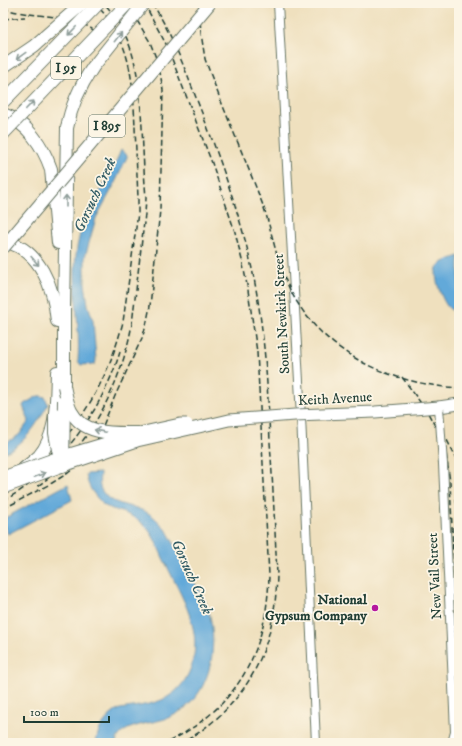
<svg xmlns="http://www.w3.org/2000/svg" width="462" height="746" font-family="'IM FELL DW Pica',serif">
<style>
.water{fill:#62a9d9;stroke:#407386}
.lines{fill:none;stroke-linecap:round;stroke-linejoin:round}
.minor-casing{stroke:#687664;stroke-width:10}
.major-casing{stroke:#687664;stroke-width:13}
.highway-casing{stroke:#687664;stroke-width:14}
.minor{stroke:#fff;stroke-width:8}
.major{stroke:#fff;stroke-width:11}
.highway{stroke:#fff;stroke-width:12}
.rail{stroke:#1f3d34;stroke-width:1.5;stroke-dasharray:6 3;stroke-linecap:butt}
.minor-bridge-casing{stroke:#687664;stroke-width:10;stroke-linecap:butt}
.major-bridge-casing{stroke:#687664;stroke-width:13;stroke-linecap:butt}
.highway-bridge-casing{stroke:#687664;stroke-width:14;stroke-linecap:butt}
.minor-bridge{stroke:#fff;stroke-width:8}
.major-bridge{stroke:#fff;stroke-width:11}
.highway-bridge{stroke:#fff;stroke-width:12}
.oneway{stroke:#8f9e9a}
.poi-dot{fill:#b5179e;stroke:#fcf5e5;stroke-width:1.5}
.labels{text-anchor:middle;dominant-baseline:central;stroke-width:3.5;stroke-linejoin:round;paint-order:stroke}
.shield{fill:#fcf5e5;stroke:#617469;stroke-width:1}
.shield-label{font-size:13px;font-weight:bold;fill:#1f3d34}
.street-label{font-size:14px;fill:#1f3d34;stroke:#fcf5e5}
.poi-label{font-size:14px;font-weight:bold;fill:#1f3d34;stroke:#fcf5e5;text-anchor:end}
.water-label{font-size:15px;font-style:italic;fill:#335d66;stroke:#fcf5e5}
</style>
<rect width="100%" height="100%" fill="#fcf5e5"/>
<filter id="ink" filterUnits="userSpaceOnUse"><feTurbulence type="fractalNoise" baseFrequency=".025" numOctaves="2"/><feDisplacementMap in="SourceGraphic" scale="8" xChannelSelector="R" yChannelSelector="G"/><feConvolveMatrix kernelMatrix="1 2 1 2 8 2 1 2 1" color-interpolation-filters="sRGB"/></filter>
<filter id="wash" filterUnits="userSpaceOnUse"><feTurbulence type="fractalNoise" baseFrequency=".012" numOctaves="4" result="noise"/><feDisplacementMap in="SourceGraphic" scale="16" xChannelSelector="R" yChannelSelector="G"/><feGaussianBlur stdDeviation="0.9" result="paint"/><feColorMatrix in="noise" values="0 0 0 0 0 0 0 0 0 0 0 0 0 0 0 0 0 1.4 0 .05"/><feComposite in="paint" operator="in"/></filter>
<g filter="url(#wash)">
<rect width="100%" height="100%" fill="#efe0be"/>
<!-- water -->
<g class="water">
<path d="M121,150L127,155V157L113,187L96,218L85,257V284L88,305L93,320L96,360L95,364L81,365L78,361C81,320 69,278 79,238C85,209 110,179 121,150Z"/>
<path d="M459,256V313C456,312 453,311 450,309C443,304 433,277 437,268C441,261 452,259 459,256Z"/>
<path d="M38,396H41L45,397L48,404C38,423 24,446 3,453V445L19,435L29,421L23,406L24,404Z"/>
<path d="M100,473C100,479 98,485 102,491C110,505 131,505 144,511C153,515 159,522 166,529C175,545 183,561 191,577C198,588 206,600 209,612C219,650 210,700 170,717C156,724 119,723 116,743H96C97,729 107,715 120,709C136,706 158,705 172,694C180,688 186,680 190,670C205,632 182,598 166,564C159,551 155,535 144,525C132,513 117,512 103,505L102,503C94,495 87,486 86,474Z"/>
<path d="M68,484L72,500L8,534L3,524V519Z"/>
</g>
</g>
<g filter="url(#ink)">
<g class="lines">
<defs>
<g id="minor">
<path d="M278,3L301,417L316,743"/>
<path d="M451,640L455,732L452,743"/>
</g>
<path id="major" d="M439,407L459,404"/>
<g id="highway">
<path d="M3,114C27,122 43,146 51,169L58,243"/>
<path d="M3,241C40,248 54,288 57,321"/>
<path d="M64,386V310L67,128C71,106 80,86 93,67"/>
<path d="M22,470C28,465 34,461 39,456C58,434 56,399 57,372"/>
</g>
</defs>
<!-- minor casing -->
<use href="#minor" class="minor-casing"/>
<!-- major casing -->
<use href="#major" class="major-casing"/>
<!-- highway casing -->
<use href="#highway" class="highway-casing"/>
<!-- minor -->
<use href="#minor" class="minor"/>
<!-- major -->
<use href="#major" class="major"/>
<!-- highway -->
<use href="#highway" class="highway"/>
<!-- rail -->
<g class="rail">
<path d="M144,3L167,46L212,163L235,232L242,260L248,290L257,352L269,575C267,653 237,708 166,743"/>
<path d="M152,3C174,37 187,75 202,113C224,170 245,228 256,289C265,340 268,391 270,442C273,486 275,531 277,575C275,649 248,705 182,743"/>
<path d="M199,3L201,33L205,59C223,109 245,158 264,208C272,232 276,258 286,281C316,350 386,384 459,388"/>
<path d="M3,8C32,19 72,12 96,32"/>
<path d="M3,19L25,17"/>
<path d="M402,377L428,413L442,439L446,452L450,482L453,549"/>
<path d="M447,440L459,464"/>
<path d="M38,486C89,448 121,386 132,324L145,214L146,198C144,174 143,150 142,127C139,80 137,40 104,3"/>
<path d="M3,494C65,450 104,396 123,322L138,213V198C137,175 136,151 135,127C133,81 131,37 94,3"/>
<path d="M456,499L459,520"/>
<path d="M3,501C58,472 102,411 120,352"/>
<path d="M3,509L52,483L68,473L77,466L96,443L115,396L142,338L146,326L150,306L160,210L163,90L159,66L150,42L138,22L120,3"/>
<path d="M453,544L456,597L459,615"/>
<path d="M456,609L459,649"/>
</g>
<defs>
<path id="minor-bridge" d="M439,407L443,464L451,640"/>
<g id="major-bridge">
<path d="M63,456L139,433L180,424H187"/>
<path d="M3,477L59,457"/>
<path d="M3,488L57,468L137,441L212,424L229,420L295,415L375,412L439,407"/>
</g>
<g id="highway-bridge">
<path d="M3,67L34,46L83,3"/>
<path d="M93,67L144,3"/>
<path d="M3,102L99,3"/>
<path d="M3,134L128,3"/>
<path d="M3,248L210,3"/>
<path d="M64,386C66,395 67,403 71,411C84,436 115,433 139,433"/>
<path d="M55,414V433L58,450"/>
<path d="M63,466L64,400"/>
</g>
</defs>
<!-- minor-bridge casing -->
<use href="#minor-bridge" class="minor-bridge-casing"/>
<!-- major-bridge casing -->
<use href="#major-bridge" class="major-bridge-casing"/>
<!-- highway-bridge casing -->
<use href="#highway-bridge" class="highway-bridge-casing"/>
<!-- minor-bridge -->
<use href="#minor-bridge" class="minor-bridge"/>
<!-- major-bridge -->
<use href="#major-bridge" class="major-bridge"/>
<!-- highway-bridge -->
<use href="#highway-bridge" class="highway-bridge"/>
</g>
<!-- one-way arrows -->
<defs><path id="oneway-shaft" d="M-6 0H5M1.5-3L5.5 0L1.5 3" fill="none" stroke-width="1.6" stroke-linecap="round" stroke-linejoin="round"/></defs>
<g class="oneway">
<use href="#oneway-shaft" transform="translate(72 31) rotate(134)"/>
<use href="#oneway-shaft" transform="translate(118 37) rotate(-52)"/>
<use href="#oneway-shaft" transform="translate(21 56) rotate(144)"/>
<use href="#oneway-shaft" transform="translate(30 105) rotate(-46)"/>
<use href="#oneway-shaft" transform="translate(66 201) rotate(-90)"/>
<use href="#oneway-shaft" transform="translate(35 261) rotate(49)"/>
<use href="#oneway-shaft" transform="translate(100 431) rotate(-168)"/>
<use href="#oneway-shaft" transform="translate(40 475) rotate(-21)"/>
</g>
</g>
<!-- markers -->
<circle class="poi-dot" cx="375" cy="608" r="4"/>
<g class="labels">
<!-- shield labels -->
<g class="shield">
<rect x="51" y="57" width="30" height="22" rx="3"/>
<rect x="89" y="115" width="36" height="22" rx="3"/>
</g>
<g class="shield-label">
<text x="66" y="68">I 95</text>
<text x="107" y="126">I 895</text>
</g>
<!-- street labels -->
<g class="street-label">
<text transform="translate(282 314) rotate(-93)">South Newkirk Street</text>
<text transform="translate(335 399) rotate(-3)">Keith Avenue</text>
<text transform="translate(435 576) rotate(-93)">New Vail Street</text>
</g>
<!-- poi labels -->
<g class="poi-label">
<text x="367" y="600">National<tspan x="367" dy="16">Gypsum Company</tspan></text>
</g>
<!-- water labels -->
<g class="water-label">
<text transform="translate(95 195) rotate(-65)">Gorsuch Creek</text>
<text transform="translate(192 577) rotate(66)">Gorsuch Creek</text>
</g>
</g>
<!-- margin -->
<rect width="462" height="746" fill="none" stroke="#fcf5e5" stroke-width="16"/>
<!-- scale -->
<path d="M24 716v6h85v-6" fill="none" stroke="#1f3d34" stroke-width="2"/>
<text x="30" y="716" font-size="12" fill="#1f3d34" stroke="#fcf5e5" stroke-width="3" paint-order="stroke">100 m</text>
</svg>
